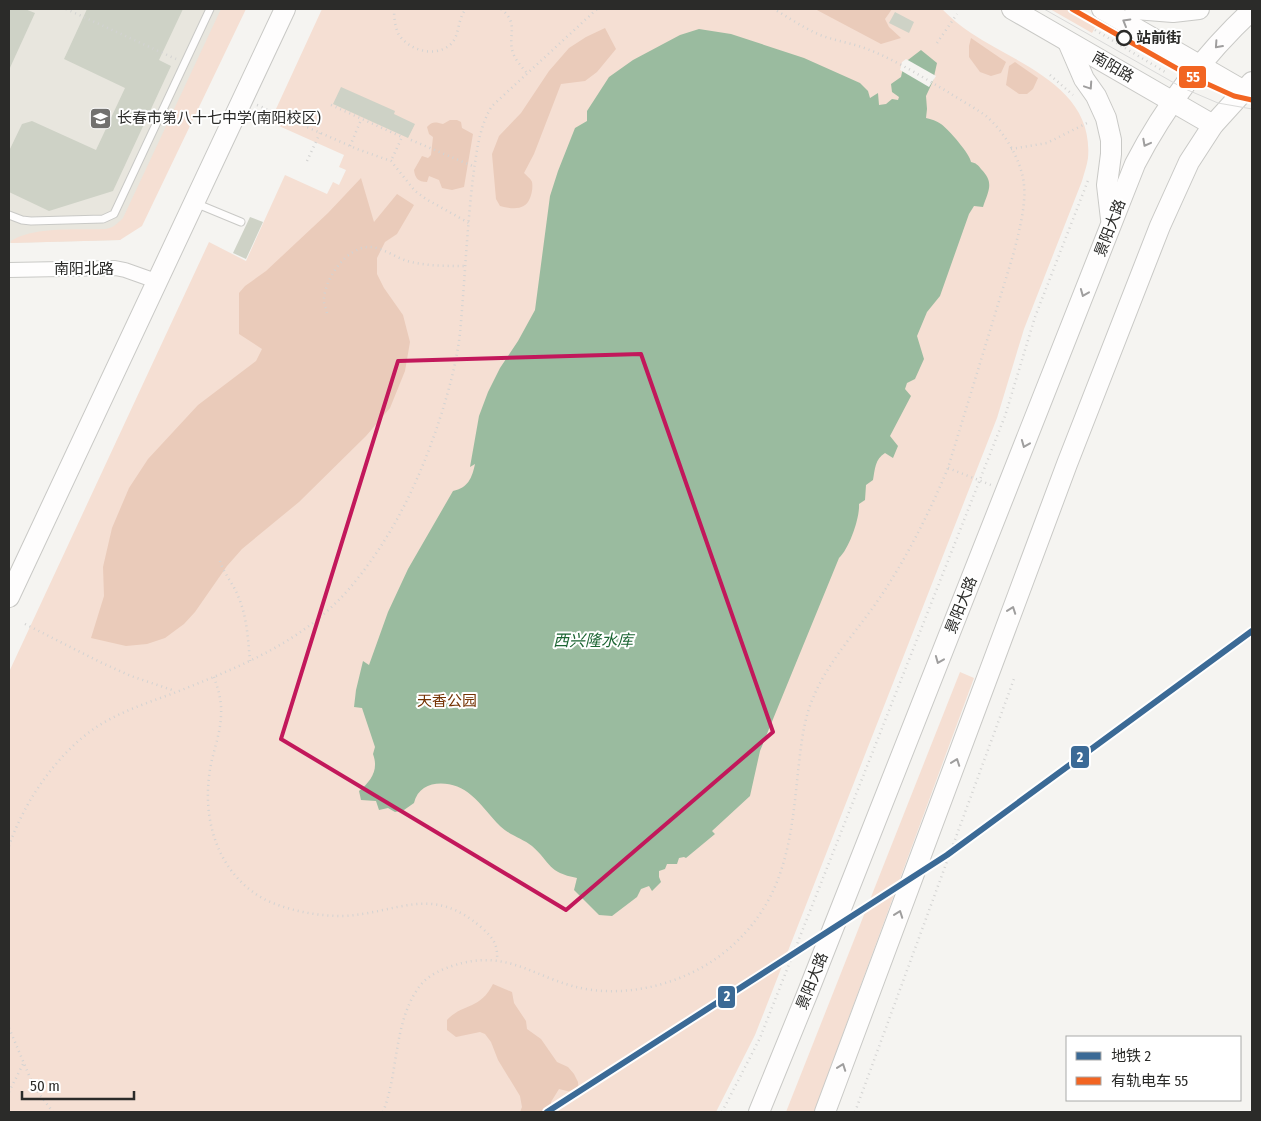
<svg xmlns="http://www.w3.org/2000/svg" width="1261" height="1121" font-family="'Fira Sans Condensed','Noto Sans SC',sans-serif">
<style>
.built{fill:#e8e6de}
.green{fill:#f5dfd3}
.forest{fill:#eacbba}
.water{fill:#9abb9f}
.pier{fill:#f5f4f1}
.building{fill:#ced2c6}
.lines{fill:none;stroke-linecap:round;stroke-linejoin:round}
.lane-casing{stroke:#c9c9c6;stroke-width:9}
.street-casing{stroke:#c9c9c6;stroke-width:16}
.secondary-casing{stroke:#c9c9c6;stroke-width:22}
.path{stroke:#d3d3d2;stroke-width:2.5;stroke-dasharray:1 4;stroke-linecap:butt}
.lane{stroke:#fefdfd;stroke-width:7}
.street{stroke:#fefdfd;stroke-width:14}
.secondary{stroke:#fefdfd;stroke-width:20}
.tram{stroke:#dadad9;stroke-width:1}
.tram-1-casing{stroke:#fff;stroke-width:9}
.tram-1{stroke:#f26522;stroke-width:5}
.metro-1-casing{stroke:#fff;stroke-width:10}
.metro-1{stroke:#3b6a96;stroke-width:6}
.oneway{stroke:#9f9e9e}
.marked{fill:none;stroke:#c2185b;stroke-width:4;stroke-linejoin:round}
.stop-dot{fill:#fff;stroke:#2b2b29;stroke-width:2.5}
.labels{text-anchor:middle;dominant-baseline:central;stroke-width:4;stroke-linejoin:round;paint-order:stroke}
.stop-label{font-size:15px;font-weight:bold;fill:#2b2b29;stroke:#fff;text-anchor:start}
.street-label{font-size:15px;fill:#2b2b29;stroke:#fff}
.poi-label{font-size:15px;fill:#2b2b29;stroke:#fff;text-anchor:start}
.park-label{font-size:15px;fill:#743203;stroke:#fff}
.water-label{font-size:16px;font-style:italic;fill:#1c6533;stroke:#fff}
.line-badge{stroke:#fff;stroke-width:2}
.badge-label{font-size:14px;text-anchor:middle;font-weight:bold;fill:#fff}
</style>
<rect width="100%" height="100%" fill="#f5f4f1"/>
<!-- built -->
<path class="built" d="M9,9H245L120,240L9,243Z"/>
<!-- green -->
<g class="green">
<path d="M221,9H246L142,226L120,240L11,243V241C34,226 78,230 105,229C113,228 117,224 123,218Z"/>
<path d="M322,9H942C951,18 960,26 971,33C1019,65 1094,87 1088,158C1087,166 1084,173 1082,181L1024,329L997,418L755,1035L716,1112H9V672L209,242L246,261L285,175L327,194L333,182L339,185L346,170L339,167L344,155L270,122Z"/>
<path d="M1050,9H1066L1096,26L1092,33Z"/>
<path d="M960,672L974,678L814,1112H786Z"/>
</g>
<!-- forest -->
<g class="forest">
<path d="M815,9H909V10L892,9L885,19L889,27L901,38L881,44Z"/>
<path d="M605,28L616,49L597,72L585,81L561,84L534,154L524,173C526,175 531,179 532,182C533,187 532,193 530,198C525,211 512,209 500,206L496,199L492,154L499,136L521,113L549,71L569,48L586,37Z"/>
<path d="M971,38L1006,62L1001,73L991,76L980,72L969,57V46Z"/>
<path d="M1015,62L1038,78L1033,89L1027,94H1019L1006,85L1009,66Z"/>
<path d="M450,120H457L461,122L462,128L473,134L464,187L452,190L442,188L439,180L429,176L427,182C418,182 415,178 414,170L422,156L428,158L431,155L433,137L429,134L427,127C432,121 436,122 443,124Z"/>
<path d="M361,178L374,222L397,194L414,205L397,234L385,242L377,258V274L384,288L403,315L410,342L405,371L390,408L366,436L299,502L242,549L227,566L195,612L184,624L165,638L147,644L126,646L91,638L104,596L103,567L112,528L129,488L148,459L198,405L256,361L262,349L239,334V293L245,286L266,271L328,213Z"/>
<path d="M493,984L512,992L514,1003L526,1021L527,1029L541,1039L557,1062L568,1067L574,1074L578,1082L579,1094L559,1089L551,1102V1109L557,1112H520L522,1107L520,1096L498,1060L491,1042L485,1034L480,1032L456,1037L447,1030V1020C463,1003 480,1010 493,984Z"/>
</g>
<!-- water -->
<path class="water" d="M699,29L731,34L804,58L860,83L868,91L870,98L878,93L879,105L886,104L892,99L898,100L899,97L892,92L891,84L901,77L904,63L921,50L937,63L933,81L926,96L927,109L926,118C931,119 937,121 941,124C949,130 970,154 971,162C976,163 978,165 981,169C995,183 988,191 983,207L974,206L969,214L940,296L927,312L917,336L924,359L915,379L907,383L905,389L911,396L890,436L898,446L893,458L885,453C875,459 875,469 873,480L866,485L865,500L859,504C860,518 849,549 839,558L760,751L750,796L712,831L715,834L686,858L684,857L679,858L677,864H667L665,869L659,871V877L661,882L652,891L649,886L641,889L637,897L612,916L599,915L574,890L577,878C547,872 552,864 532,846C522,838 509,835 500,826C490,816 482,804 471,795C455,780 420,777 414,803L404,810L395,812L388,808L379,810L376,801L361,800L359,791C371,781 379,770 373,754L375,747L362,708L354,707L356,690L363,661L369,665L388,612L408,569L453,491C468,488 472,478 475,464L470,467L479,416L488,392L500,368L518,341L535,310L550,196L558,171L575,128L587,121V111L609,77L633,60L680,35Z"/>
<!-- pier -->
<path class="pier" d="M906,59L936,76L929,87L900,70L902,62Z"/>
<!-- building -->
<g class="building">
<path d="M9,9H25L35,13L9,70Z"/>
<path d="M87,9H183L159,60L171,66L113,191L49,211L9,192V151L22,124L32,121L96,150L125,88L64,59Z"/>
<path d="M895,12L914,22L909,33L889,23Z"/>
<path d="M341,87L395,111L394,114L415,124L408,138L333,104Z"/>
<path d="M250,217L263,222L246,259L233,253Z"/>
</g>
<g class="lines">
<defs>
<g id="lane">
<path d="M195,203L241,222"/>
<path d="M9,215L22,220L31,221L103,219L114,214L210,9"/>
</g>
<path id="street" d="M9,270L115,268L125,270L156,281"/>
<g id="secondary">
<path d="M1012,9L1213,125"/>
<path d="M1102,9L1244,91"/>
<path d="M1135,9L1173,12L1199,9"/>
<path d="M1068,42L1084,79L1096,96L1106,118L1111,140V154L1107,185L1111,219"/>
<path d="M9,597L285,9"/>
<path d="M759,1112L808,992L1135,164C1165,106 1205,54 1252,10"/>
<path d="M825,1112L1067,464L1160,226L1189,162L1213,125L1252,82"/>
</g>
</defs>
<!-- lane casing -->
<use href="#lane" class="lane-casing"/>
<!-- street casing -->
<use href="#street" class="street-casing"/>
<!-- secondary casing -->
<use href="#secondary" class="secondary-casing"/>
<!-- path -->
<g class="path">
<path d="M66,9L176,59"/>
<path d="M394,9C394,17 395,28 399,35C410,51 436,58 451,44C460,35 457,19 466,9"/>
<path d="M501,9C520,24 507,35 513,53C516,61 522,67 527,73"/>
<path d="M1095,30L1165,72"/>
<path d="M937,43L957,14"/>
<path d="M1050,75L1073,95"/>
<path d="M257,105L357,149L391,161L415,191L426,199L469,223"/>
<path d="M331,105L402,137L391,161"/>
<path d="M411,140L475,167"/>
<path d="M350,146L361,120"/>
<path d="M1011,149L1047,143L1089,122"/>
<path d="M307,161L320,133"/>
<path d="M327,313C326,309 324,305 324,302C323,281 345,249 367,247C380,246 395,257 407,261C426,266 446,266 465,266"/>
<path d="M948,468L991,485"/>
<path d="M220,561C224,574 233,583 238,596C247,616 248,639 250,661"/>
<path d="M25,624L102,663L131,676L175,691"/>
<path d="M214,677C218,689 222,701 221,714C221,735 211,755 209,777C203,826 221,878 268,901C291,911 317,916 342,916C397,914 431,883 482,928C493,938 498,944 497,960"/>
<path d="M9,846C24,802 56,755 95,728C119,712 147,703 174,693C244,665 310,640 358,578C397,529 423,472 442,412C450,386 457,360 460,333C465,279 467,224 474,170C477,149 480,125 492,106L597,9"/>
<path d="M9,1028L34,1087L53,1112"/>
<path d="M9,1092L23,1064"/>
<path d="M383,1112C399,1072 393,1023 419,987C427,976 440,970 452,966C511,946 538,983 592,990C641,996 695,979 732,946C786,897 791,839 798,772C801,747 803,721 813,698C829,659 860,628 883,593C908,555 930,511 948,468L1014,252C1019,231 1026,206 1024,185C1022,161 1004,131 986,116C974,107 960,100 948,92C922,77 896,60 867,49C852,43 836,41 820,35C804,28 789,18 774,9"/>
<path d="M722,1112L760,1038L1005,416L1035,317L1089,178"/>
<path d="M855,1112L1014,679"/>
</g>
<!-- lane -->
<use href="#lane" class="lane"/>
<!-- street -->
<use href="#street" class="street"/>
<!-- secondary -->
<use href="#secondary" class="secondary"/>
<!-- tram -->
<path class="tram" d="M1044,9L1183,88L1218,103L1252,109"/>
<defs>
<path id="tram-1" d="M1072,9L1192,77L1234,96L1252,100"/>
</defs>
<!-- tram-1 casing -->
<use href="#tram-1" class="tram-1-casing"/>
<!-- tram-1 -->
<use href="#tram-1" class="tram-1"/>
<defs>
<path id="metro-1" d="M547,1112L947,855L1252,631"/>
</defs>
<!-- metro-1 casing -->
<use href="#metro-1" class="metro-1-casing"/>
<!-- metro-1 -->
<use href="#metro-1" class="metro-1"/>
</g>
<!-- one-way arrows -->
<defs><path id="oneway-chevron" d="M-2-3.5L2.5 0L-2 3.5" fill="none" stroke-width="1.6" stroke-linecap="round" stroke-linejoin="round" transform="scale(1.25)"/></defs>
<g class="oneway">
<use href="#oneway-chevron" transform="translate(1126 22) rotate(-150)"/>
<use href="#oneway-chevron" transform="translate(1218 45) rotate(132)"/>
<use href="#oneway-chevron" transform="translate(1089 86) rotate(56)"/>
<use href="#oneway-chevron" transform="translate(1146 143) rotate(118)"/>
<use href="#oneway-chevron" transform="translate(1084 293) rotate(112)"/>
<use href="#oneway-chevron" transform="translate(1025 444) rotate(112)"/>
<use href="#oneway-chevron" transform="translate(1012 610) rotate(-70)"/>
<use href="#oneway-chevron" transform="translate(939 660) rotate(112)"/>
<use href="#oneway-chevron" transform="translate(956 762) rotate(-70)"/>
<use href="#oneway-chevron" transform="translate(899 914) rotate(-70)"/>
<use href="#oneway-chevron" transform="translate(842 1067) rotate(-70)"/>
</g>
<!-- marked area -->
<path class="marked" d="M641,354L773,732L566,910L281,739L398,361Z"/>
<!-- icons -->
<defs>
<symbol id="school-square" viewBox="-11 -11 22 22"><rect x="-9" y="-9" width="18" height="18" rx="4" fill="#72716f" stroke="#fff"/><path d="M0-5L7-2L0 1L-7-2ZM-4 1L0 2.5L4 1V4Q0 6-4 4Z" fill="#fff"/></symbol>
</defs>
<g fill-rule="evenodd">
<use href="#school-square" x="88" y="106" width="25" height="25"/>
</g>
<!-- markers -->
<circle class="stop-dot" cx="1124" cy="38" r="7"/>
<g class="labels">
<!-- stop labels -->
<g class="stop-label">
<text x="1136" y="38">站前街</text>
</g>
<!-- street labels -->
<g class="street-label">
<text transform="translate(1113 67) rotate(30)">南阳路</text>
<text transform="translate(1110 228) rotate(-69)">景阳大路</text>
<text x="84" y="269">南阳北路</text>
<text transform="translate(961 605) rotate(-68)">景阳大路</text>
<text transform="translate(812 981) rotate(-68)">景阳大路</text>
</g>
<!-- poi labels -->
<g class="poi-label">
<text x="117" y="118">长春市第八十七中学(南阳校区)</text>
</g>
<!-- park labels -->
<g class="park-label">
<text x="447" y="701">天香公园</text>
</g>
<!-- water labels -->
<g class="water-label">
<text x="593" y="640">西兴隆水库</text>
</g>
</g>
<g class="line-badge">
<rect x="1178" y="65" width="29" height="24" rx="5" fill="#f26522"/>
<rect x="1070" y="745" width="20" height="24" rx="5" fill="#3b6a96"/>
<rect x="717" y="985" width="19" height="24" rx="5" fill="#3b6a96"/>
</g>
<g class="badge-label">
<text x="1193" y="82">55</text>
<text x="1080" y="762">2</text>
<text x="727" y="1001">2</text>
</g>
<!-- border -->
<rect width="1261" height="1121" fill="none" stroke="#2b2b29" stroke-width="20"/>
<!-- legend -->
<rect x="1066" y="1036" width="175" height="65" fill="#ffffff" stroke="#aaaaa9"/>
<rect x="1076" y="1052" width="25" height="8" fill="#3b6a96" stroke="#aaaaa9"/>
<text x="1111" y="1061" font-size="15" fill="#2b2b29">地铁 2</text>
<rect x="1076" y="1077" width="25" height="8" fill="#f26522" stroke="#aaaaa9"/>
<text x="1111" y="1086" font-size="15" fill="#2b2b29">有轨电车 55</text>
<!-- scale -->
<path d="M22 1091v8h112v-8" fill="none" stroke="#2b2b29" stroke-width="2.5"/>
<text x="30" y="1091" font-size="15" fill="#2b2b29" stroke="#ffffff" stroke-width="4" paint-order="stroke">50 m</text>
</svg>
